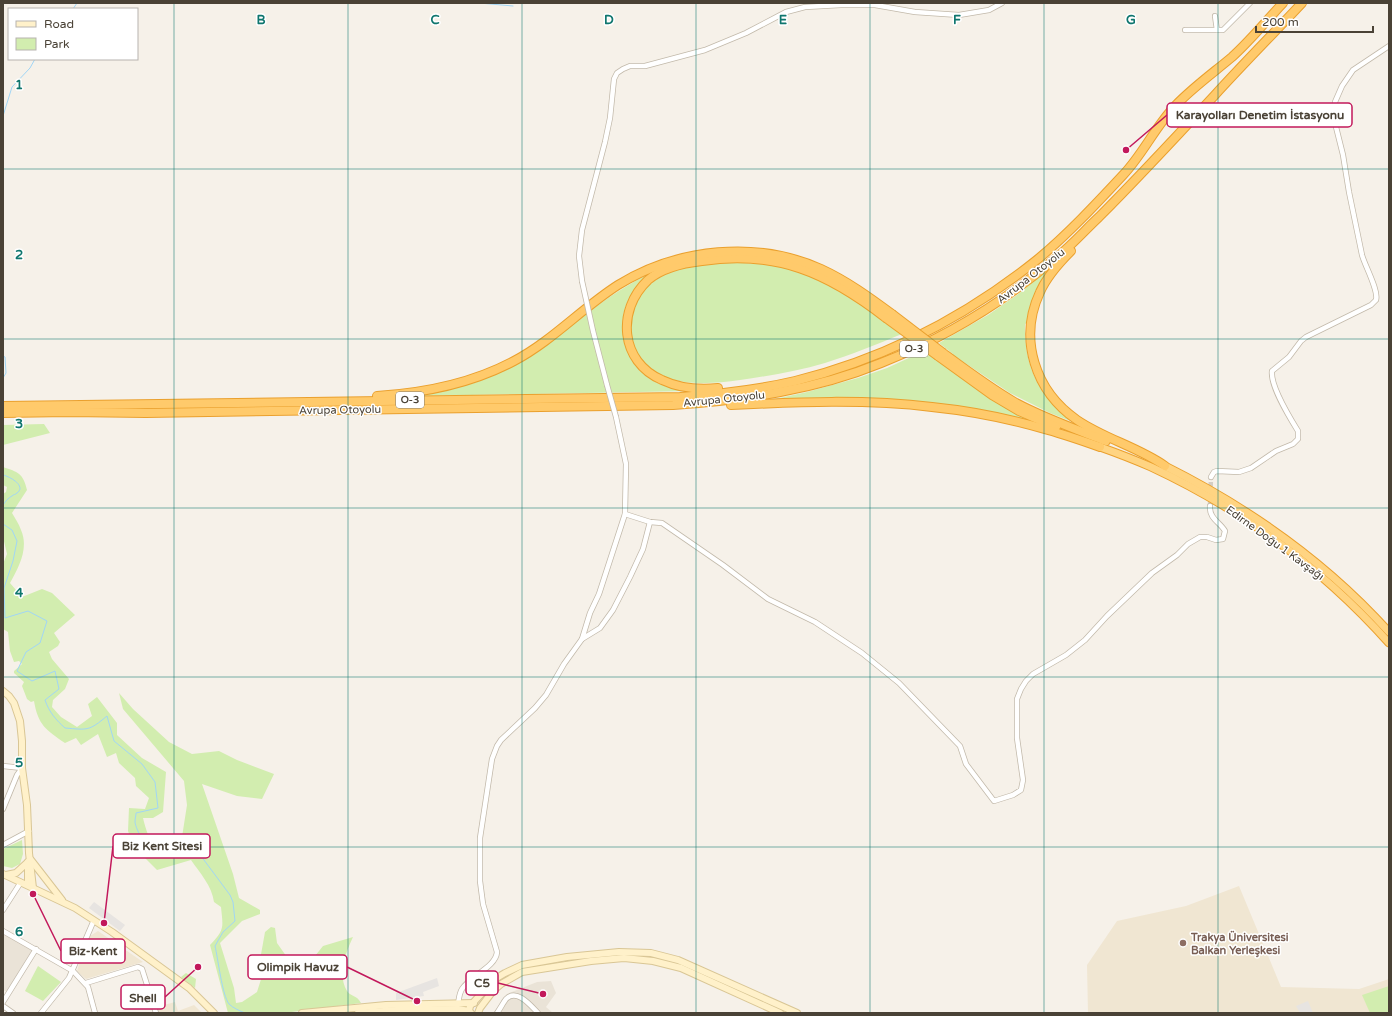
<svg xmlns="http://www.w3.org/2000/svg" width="1392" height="1016" font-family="'Varela Round',sans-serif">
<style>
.residential{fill:#eae3d7}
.education{fill:#f0e6d2}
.green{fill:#d2edaf}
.parking{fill:#e7e4e1}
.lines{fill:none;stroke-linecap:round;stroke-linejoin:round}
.stream{stroke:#a1d6f6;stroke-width:1}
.minor-tunnel{stroke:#d4cec5;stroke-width:4.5;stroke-dasharray:4.5 2;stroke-linecap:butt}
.minor-casing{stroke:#c2b9aa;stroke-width:6}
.secondary-casing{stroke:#d9c695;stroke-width:8}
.trunk-casing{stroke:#eaa02e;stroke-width:9}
.motorway-casing{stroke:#eaa02e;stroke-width:10}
.minor{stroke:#fff;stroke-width:4.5}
.secondary{stroke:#fff1ca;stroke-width:6}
.trunk{stroke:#ffd482;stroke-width:7}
.motorway{stroke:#ffca6b;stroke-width:8}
.minor-bridge-casing{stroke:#c2b9aa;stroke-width:6;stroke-linecap:butt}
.motorway-bridge-casing{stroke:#eaa02e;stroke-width:10;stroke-linecap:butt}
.minor-bridge{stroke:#fff;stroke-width:4.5}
.motorway-bridge{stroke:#ffca6b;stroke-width:8}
.grid{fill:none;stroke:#0f766e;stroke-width:1;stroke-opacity:0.55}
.education-dot{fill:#8d6e63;stroke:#fff;stroke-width:1.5}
.labels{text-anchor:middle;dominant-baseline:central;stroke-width:3;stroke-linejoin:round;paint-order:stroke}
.shield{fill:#fff;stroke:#807b72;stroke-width:1}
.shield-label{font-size:10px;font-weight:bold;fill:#4a4236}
.street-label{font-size:11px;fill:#4a4236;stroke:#fff}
.education-label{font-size:11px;font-weight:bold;fill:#785e54;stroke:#fff;text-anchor:start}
.grid-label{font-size:13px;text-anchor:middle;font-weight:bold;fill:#0f766e;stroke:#fff;stroke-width:3;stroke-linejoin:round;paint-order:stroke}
.leader{fill:none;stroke:#c2185b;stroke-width:1.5}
.callout-dot{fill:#c2185b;stroke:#fff;stroke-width:1.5}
.callout{fill:#fff;stroke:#c2185b;stroke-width:1.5}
.callout-label{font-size:12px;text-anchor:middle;font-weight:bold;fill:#4a4236}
</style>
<rect width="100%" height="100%" fill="#f6f1e9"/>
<!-- residential -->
<g class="residential">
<path d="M3,934L32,950L7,992L3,990Z"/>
<path d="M551,981L556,993L546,1007L553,1013H493L507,994L537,982Z"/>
</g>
<!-- education -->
<g class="education">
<path d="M1239,886L1281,987L1359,989L1389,979V1013H1088L1087,965L1117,921L1186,906Z"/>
<path d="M98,931L143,962L86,979L77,971L87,938Z"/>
<path d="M175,1002L178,1011L194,1005L202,1013H159L157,1007Z"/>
</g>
<!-- green -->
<g class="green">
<path d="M723,262L765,264L801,271L848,294L902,334C877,344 851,355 825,363C798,371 768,376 740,380C717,383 690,386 668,378C660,375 650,371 644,364C622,339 628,298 656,280C675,267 700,265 723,262Z"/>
<path d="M1053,266L1028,322L1025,324C1024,366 1039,397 1073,422L1050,413L1010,393L953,355V354L939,343L988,315L1017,295Z"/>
<path d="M653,272C640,282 630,293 625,308C616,338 632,373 662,385L664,384L692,391L420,396V395L525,359H526C568,330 606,294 653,272Z"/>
<path d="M924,351L971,384L1031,421L984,412L775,399L807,392L858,378L887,368Z"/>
<path d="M44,424L50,433L3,445V425Z"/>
<path d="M3,467C18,472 23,473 27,490L12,513C15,518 19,524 21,530C29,548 19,567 10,583L22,597L42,589L52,593L75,615L54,633L60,642L58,646L49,652L52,659L69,679L65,689L53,700L52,707L61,717L77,727L92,716L88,704L97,697L117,723V735L142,758L166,772L163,812L153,818H143C146,830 149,841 158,850H164L173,841L182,837L187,805L184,781L123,709L119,693L133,709L169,742L192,754L219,751L237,760L274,774L262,799L237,796L202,784L233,874L239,898L260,910V914L242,921L220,943L234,988L236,1003L242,1002L257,992L263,973L260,960L265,932L271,927L275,928L277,943L289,960L294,964L303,967L307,966L323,946L353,937C346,952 337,975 347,991C351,997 357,995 361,1003L284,1013H228L210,945C225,929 223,928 221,907L214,902C212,886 200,873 191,860L157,870L134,847L128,831L129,808L145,809L149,798L136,786L135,778L119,763L116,753L107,757L98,734L81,745L76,738L65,743C46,730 38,725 34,701L31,702L27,699L22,686L24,682L14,673V671L22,664L19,661L14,662L10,651L8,632L3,629V564L7,554L3,537V494L6,492L7,487L3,485Z"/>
<path d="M22,840L23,854L20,864L12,868L3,866V849Z"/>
<path d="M38,966L61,982L43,1001L25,991Z"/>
<path d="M186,973L196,979L195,988L181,977Z"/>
<path d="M1389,986V1013H1370L1362,995Z"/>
</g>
<!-- parking -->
<g class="parking">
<path d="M94,902L125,925L120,931L89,908Z"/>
<path d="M437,978L439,986L423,992L424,996L396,1000V993Z"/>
<path d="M1308,1001L1313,1013H1300L1296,1006Z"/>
</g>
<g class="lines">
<!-- stream -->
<g class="stream">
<path d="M479,3L513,6"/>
<path d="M73,9L77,3"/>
<path d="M3,116L12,87L30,68L35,59"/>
<path d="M3,356L5,357L6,373L3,378"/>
<path d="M3,475C9,476 27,486 17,493C15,495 14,494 12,496C8,498 5,502 3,505"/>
<path d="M3,524L12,530L17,541L13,561L4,588L5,618L28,611L47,621L40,643L26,652L17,671L32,681L55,671L59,689L45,700C49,712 56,720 65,728C88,730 89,731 107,716L114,741L142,764L155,782L158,808L136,813C136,815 135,819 135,822C136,830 147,851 156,852C167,854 179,851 191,849L201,856L230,895L233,902L235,921L223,932L215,946C218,958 222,995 229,1004C233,1008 240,1011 245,1013"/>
</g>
<!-- minor-tunnel -->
<path class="minor-tunnel" d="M1210,506L1211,477"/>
<defs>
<g id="minor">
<path d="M1215,16L1217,30"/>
<path d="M1185,30H1223L1250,3"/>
<path d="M582,281L579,256L582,230L605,142L610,118L614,79L617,73L623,69L630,66H645L705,50L746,33L786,12L805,7L841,5H875L915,12L959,15L989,10L1002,3"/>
<path d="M593,331L607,385"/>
<path d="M1211,477L1214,472L1217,471L1239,472L1251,468L1276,451L1293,444L1298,439V431C1290,418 1270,386 1272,371L1289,357L1301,341L1306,337L1371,305L1376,300C1379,291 1365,266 1362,255L1349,192L1343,155L1334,119L1335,102L1342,86L1353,70L1389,46"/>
<path d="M625,514L650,522L662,523L723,565L768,599L815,622L862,653L899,683L960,746L966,764L994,801L1013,795L1021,790L1023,780L1017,738V699L1021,689L1026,681L1033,674L1066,655L1085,640L1107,616L1152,573L1177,555L1188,544L1200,537H1207L1216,540L1223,539L1225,531C1220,522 1209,519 1210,506"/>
<path d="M582,639L600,628L613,610L630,577L643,549L650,522"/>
<path d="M3,766L22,768"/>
<path d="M3,809L17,775L22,768"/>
<path d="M3,845L29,831"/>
<path d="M3,910L21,882"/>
<path d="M3,931L73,971L88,987L95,1013"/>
<path d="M86,983L138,967L142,969L156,1013"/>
<path d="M3,1002L36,949"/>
<path d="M458,1004C459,999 459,994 462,989C470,976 496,967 497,952L483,904L480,881V838L492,759L497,746L501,740L535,708L546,695L564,664L582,639L590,613L599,594L625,514L626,464L616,417"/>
<path d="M3,1006L13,1013"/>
<path d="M41,1013L69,978L94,920"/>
<path d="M497,1013C500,1009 503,1003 506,999C517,988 531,1006 538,1013"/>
</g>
<g id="secondary">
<path d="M3,691L9,696L14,703L20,721L22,741V768L27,805L29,853L33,888"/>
<path d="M31,860L62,900"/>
<path d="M28,862V885"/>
<path d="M3,874L75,908L112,932L189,988L214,1013"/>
<path d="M6,875L16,873L28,862"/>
<path d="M469,1011L470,1006L495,979L505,973L522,965L567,957L619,952L651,953L678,960L797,1013"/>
<path d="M302,1013L386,1005L474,1003"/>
<path d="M358,1013L397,1010L458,1009L469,1011L471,1013"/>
<path d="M478,1013L480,1008L493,991L501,984L522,972L591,961L624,958L653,961L681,968L780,1013"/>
</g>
<g id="trunk">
<path d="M1100,447C1117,453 1135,460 1151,467C1241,509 1323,569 1389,643"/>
<path d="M1165,466C1249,508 1326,562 1389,632"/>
</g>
<g id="motorway">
<path d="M1071,251C1059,263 1047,276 1040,292C1018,339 1035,391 1077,420C1105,439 1138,447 1165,466"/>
<path d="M943,353C966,370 990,388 1016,403C1044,418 1075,429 1106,441"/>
<path d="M938,356L992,395L1019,411L1056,427"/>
<path d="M718,388C699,390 679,388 662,380C620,362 616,310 648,280C662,268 684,263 702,261C777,250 828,273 886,318"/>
<path d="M377,396C425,393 471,384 514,361C552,341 582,308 618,285C678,248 757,240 821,269C847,281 869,297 892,314"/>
<path d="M731,405C798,402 866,399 932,407C971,411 1011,419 1048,430C1066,435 1083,441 1100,447"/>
<path d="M3,406L680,397C719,394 757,390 795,381C884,359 967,316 1038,259C1068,234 1096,204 1123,175C1143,154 1155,127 1175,106C1192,88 1213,73 1232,57C1250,41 1266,21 1283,3"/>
<path d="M3,413L69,412L146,413L673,405C744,400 815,390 881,363C945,338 1005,301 1057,257C1072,245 1085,230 1099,217C1138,178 1176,137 1214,96C1243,64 1273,34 1302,3"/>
</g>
</defs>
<!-- minor casing -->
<use href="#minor" class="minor-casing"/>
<!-- secondary casing -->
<use href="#secondary" class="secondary-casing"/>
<!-- trunk casing -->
<use href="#trunk" class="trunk-casing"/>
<!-- motorway casing -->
<use href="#motorway" class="motorway-casing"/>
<!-- minor -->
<use href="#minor" class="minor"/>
<!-- secondary -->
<use href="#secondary" class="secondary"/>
<!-- trunk -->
<use href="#trunk" class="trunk"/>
<!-- motorway -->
<use href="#motorway" class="motorway"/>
<defs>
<g id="minor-bridge">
<path d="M582,281L593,331"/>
<path d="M607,385L616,417"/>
</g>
<g id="motorway-bridge">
<path d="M892,314L943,353"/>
<path d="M886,318L938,356"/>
</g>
</defs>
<!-- minor-bridge casing -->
<use href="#minor-bridge" class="minor-bridge-casing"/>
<!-- motorway-bridge casing -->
<use href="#motorway-bridge" class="motorway-bridge-casing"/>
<!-- minor-bridge -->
<use href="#minor-bridge" class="minor-bridge"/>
<!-- motorway-bridge -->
<use href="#motorway-bridge" class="motorway-bridge"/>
</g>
<!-- grid -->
<path class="grid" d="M174,3V1013M348,3V1013M522,3V1013M696,3V1013M870,3V1013M1044,3V1013M1218,3V1013M3,169H1389M3,339H1389M3,508H1389M3,677H1389M3,847H1389"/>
<!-- markers -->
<circle class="education-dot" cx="1183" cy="943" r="4"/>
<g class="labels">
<!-- shield labels -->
<g class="shield">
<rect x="900" y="341" width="28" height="16" rx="3"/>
<rect x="396" y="392" width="28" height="16" rx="3"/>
</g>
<g class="shield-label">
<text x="914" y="349">O-3</text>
<text x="410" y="400">O-3</text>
</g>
<!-- street labels -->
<g class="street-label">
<text transform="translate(1031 276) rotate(-38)">Avrupa Otoyolu</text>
<text transform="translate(724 399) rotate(-6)">Avrupa Otoyolu</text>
<text transform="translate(340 410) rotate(-1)">Avrupa Otoyolu</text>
<text transform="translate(1275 543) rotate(36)">Edirne Doğu 1 Kavşağı</text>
</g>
<!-- education labels -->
<g class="education-label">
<text x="1191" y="937">Trakya Üniversitesi<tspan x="1191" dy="13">Balkan Yerleşkesi</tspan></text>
</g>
</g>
<g class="grid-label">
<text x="261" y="24">B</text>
<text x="435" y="24">C</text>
<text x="609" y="24">D</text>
<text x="783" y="24">E</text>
<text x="957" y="24">F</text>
<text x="1131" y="24">G</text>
<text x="19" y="89">1</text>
<text x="19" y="259">2</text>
<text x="19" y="428">3</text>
<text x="19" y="597">4</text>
<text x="19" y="767">5</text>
<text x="19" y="936">6</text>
</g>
<!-- callouts -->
<path class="leader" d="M1126 150L1167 115M104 923L113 846M33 894L61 951M417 1001L347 967M543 994L498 983M198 967L165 997"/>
<g class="callout-dot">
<circle cx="1126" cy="150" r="4"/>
<circle cx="104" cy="923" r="4"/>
<circle cx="33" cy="894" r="4"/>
<circle cx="417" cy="1001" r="4"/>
<circle cx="543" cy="994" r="4"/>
<circle cx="198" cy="967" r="4"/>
</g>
<g class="callout">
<rect x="1167" y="103" width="185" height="24" rx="4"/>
<rect x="113" y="834" width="97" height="24" rx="4"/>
<rect x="61" y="939" width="64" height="24" rx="4"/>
<rect x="248" y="955" width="99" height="24" rx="4"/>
<rect x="466" y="971" width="32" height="24" rx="4"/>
<rect x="121" y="985" width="44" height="24" rx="4"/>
</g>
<g class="callout-label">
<text x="1260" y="119">Karayolları Denetim İstasyonu</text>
<text x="162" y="850">Biz Kent Sitesi</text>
<text x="93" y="955">Biz-Kent</text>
<text x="298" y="971">Olimpik Havuz</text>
<text x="482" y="987">C5</text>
<text x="143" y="1002">Shell</text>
</g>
<!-- border -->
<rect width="1392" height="1016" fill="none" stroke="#4a4236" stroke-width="8"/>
<!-- legend -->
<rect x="8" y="8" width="130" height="52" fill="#ffffff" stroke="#b7b3af"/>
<rect x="16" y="21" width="20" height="6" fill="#fff1ca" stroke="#b7b3af"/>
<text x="44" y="28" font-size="12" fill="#4a4236">Road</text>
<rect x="16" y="38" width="20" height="12" fill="#d2edaf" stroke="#b7b3af"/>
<text x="44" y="48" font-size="12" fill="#4a4236">Park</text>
<!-- scale -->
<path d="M1256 26v6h117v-6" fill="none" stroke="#4a4236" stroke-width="2"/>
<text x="1262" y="26" font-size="12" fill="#4a4236" stroke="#ffffff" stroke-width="3" paint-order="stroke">200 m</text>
</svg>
